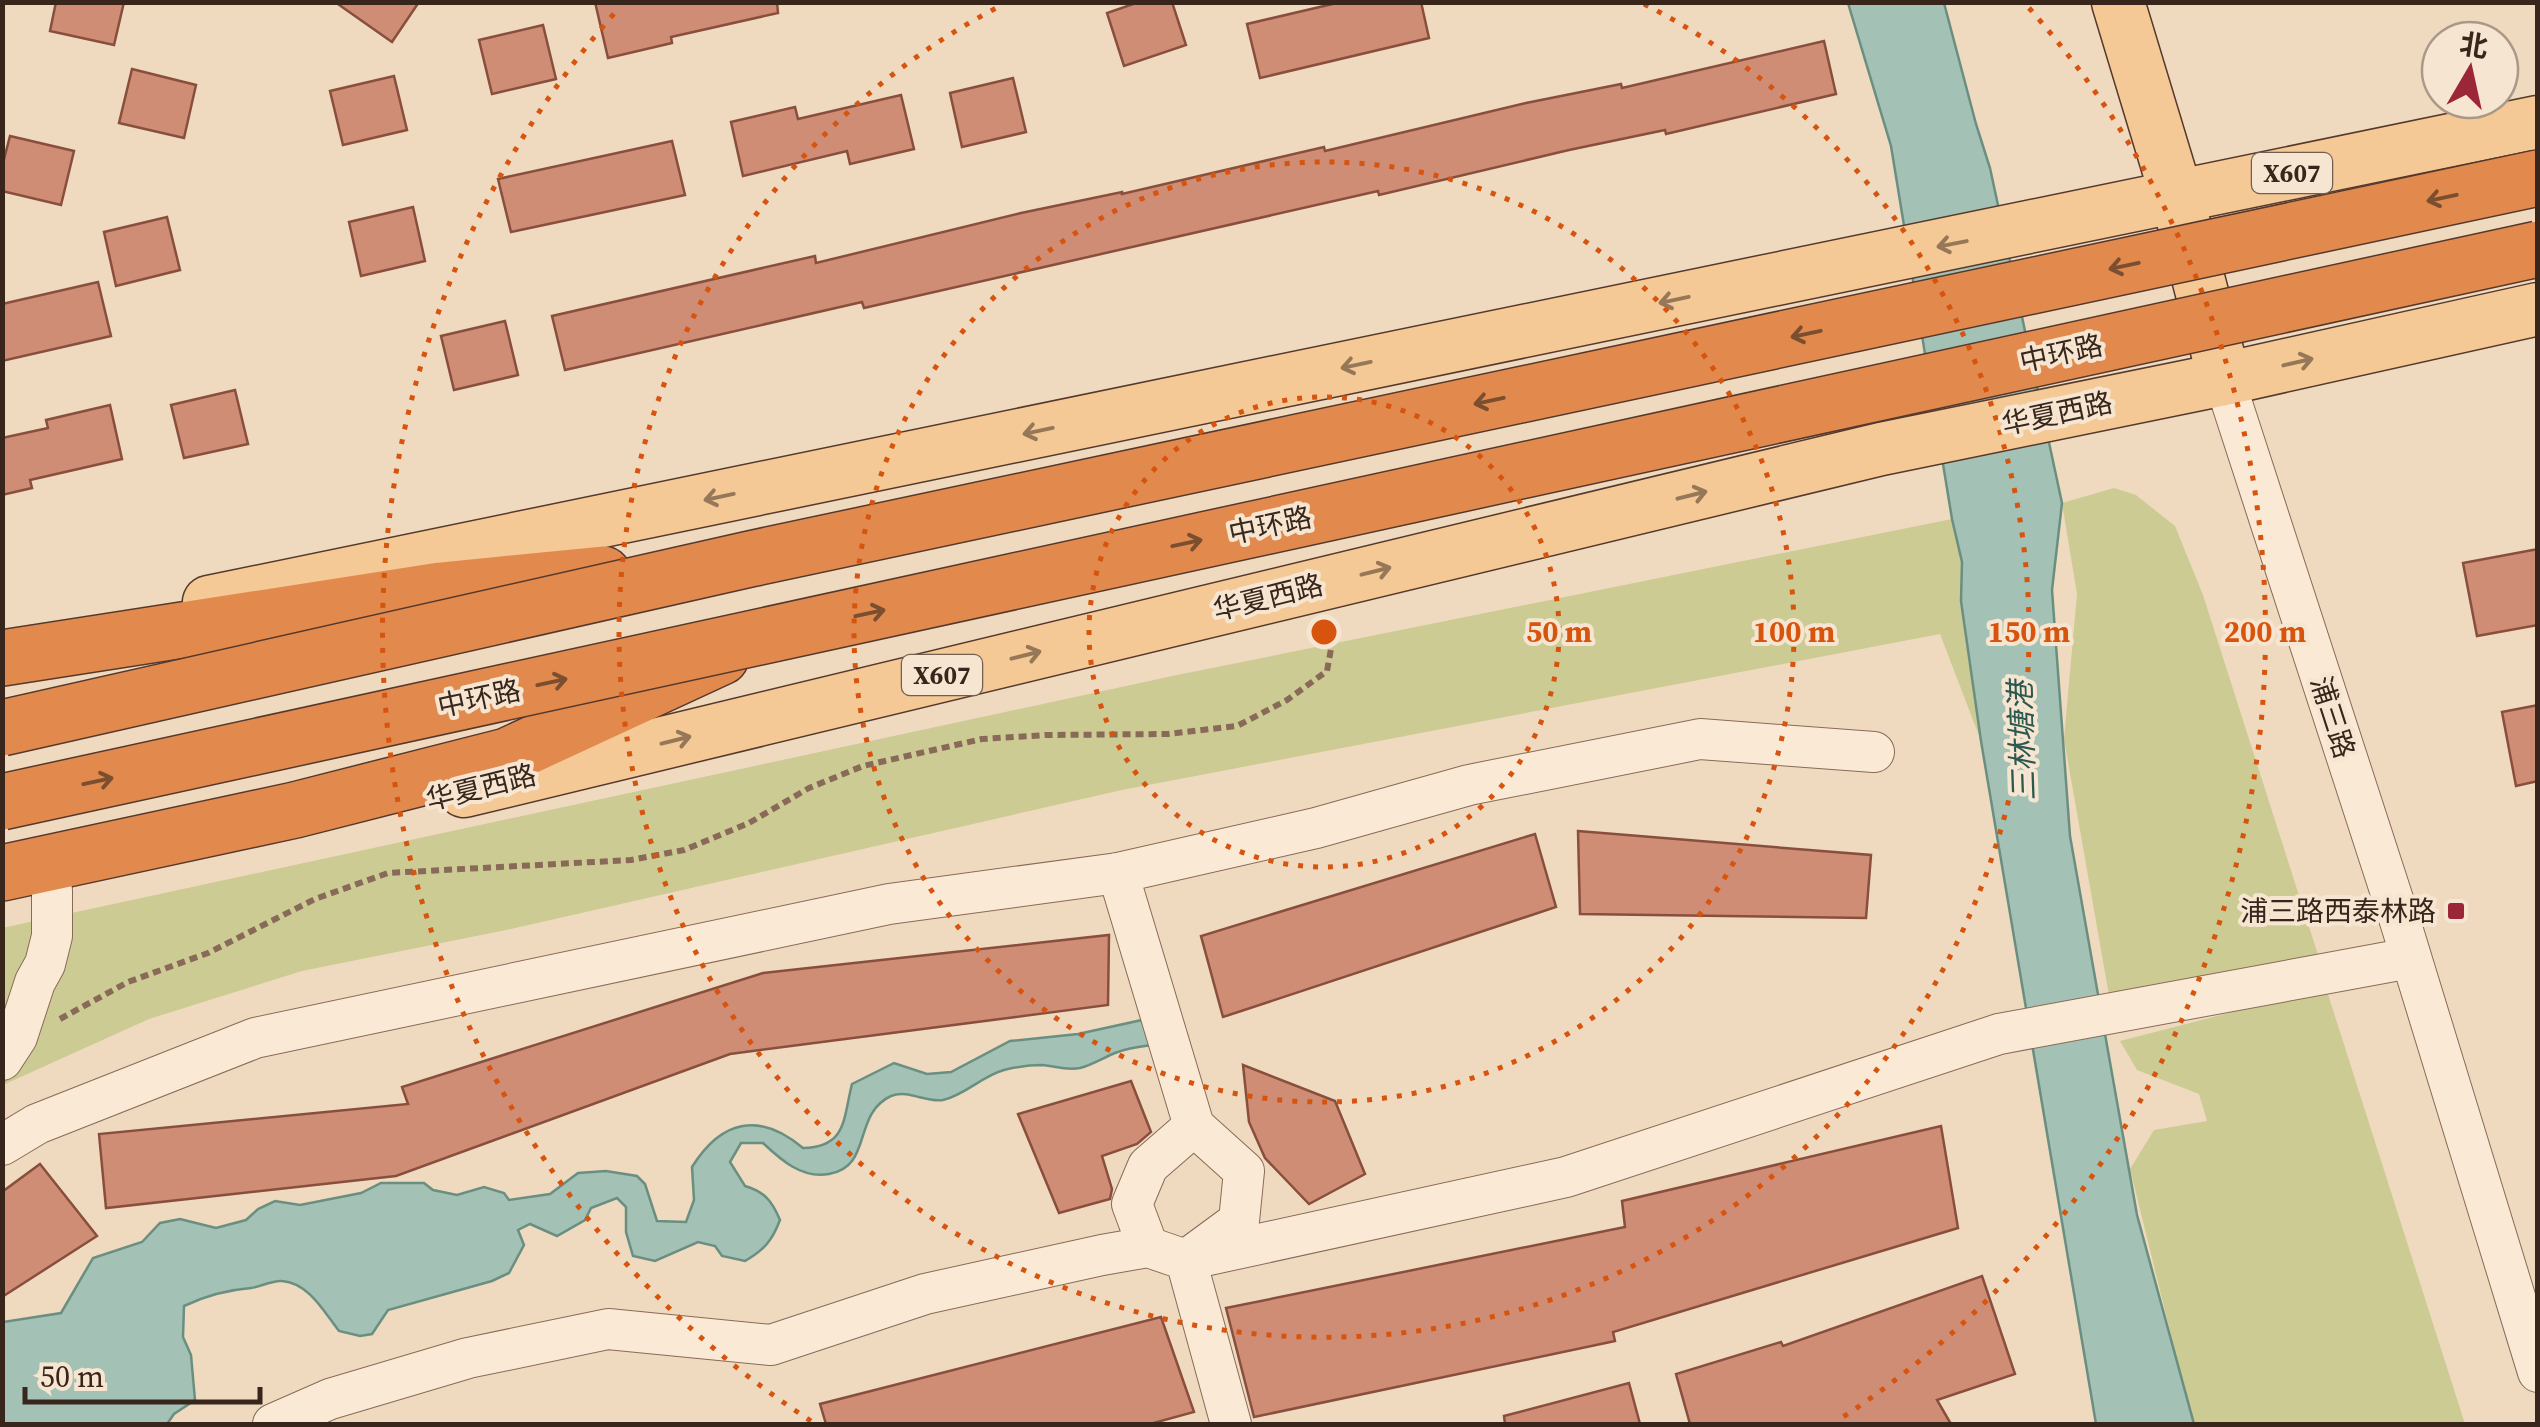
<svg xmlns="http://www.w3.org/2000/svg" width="2540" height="1427" font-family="'Source Serif 4','Noto Sans SC',serif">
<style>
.green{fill:#cdcb94}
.water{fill:#a3c1b4;stroke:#6a8f80;stroke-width:2.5}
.building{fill:#cf8d75;stroke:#894f3d;stroke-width:2.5}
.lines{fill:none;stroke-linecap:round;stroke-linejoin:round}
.minor-casing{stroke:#896a58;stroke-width:42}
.major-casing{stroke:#56392c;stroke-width:55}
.highway-casing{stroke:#56392c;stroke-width:58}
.path{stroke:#896a58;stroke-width:6;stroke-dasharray:8 5;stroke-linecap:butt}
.minor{stroke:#fae9d4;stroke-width:40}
.major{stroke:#f4c996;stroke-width:52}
.highway{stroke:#e28a4e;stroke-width:55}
.highway-bridge-casing{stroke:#56392c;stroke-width:58;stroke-linecap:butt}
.highway-bridge{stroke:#e28a4e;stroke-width:55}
.oneway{stroke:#7c4e30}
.oneway2{stroke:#967859}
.ring{fill:none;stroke:#d6540e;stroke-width:5;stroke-dasharray:5 10}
.poi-dot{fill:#9a2638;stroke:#f6e5d0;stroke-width:4}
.labels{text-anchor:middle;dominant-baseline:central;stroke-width:8;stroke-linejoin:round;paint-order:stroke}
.shield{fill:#f6e5d0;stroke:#715f52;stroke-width:2.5}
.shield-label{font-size:25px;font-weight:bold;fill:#38261c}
.street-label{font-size:28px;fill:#38261c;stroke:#f6e5d0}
.poi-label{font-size:28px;fill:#38261c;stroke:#f6e5d0;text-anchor:end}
.water-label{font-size:30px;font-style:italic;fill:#2b584f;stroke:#f6e5d0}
.centre{fill:#d6540e;stroke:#f6e5d0;stroke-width:5}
.ring-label{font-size:30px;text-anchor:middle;font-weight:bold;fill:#d6540e;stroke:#f6e5d0;stroke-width:8;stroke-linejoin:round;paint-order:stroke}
</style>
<rect width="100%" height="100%" fill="#efdac0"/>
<!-- green -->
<g class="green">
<path d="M2114,488L2136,495L2175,526L2203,595L2320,961L2111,1007L2064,739L2077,594L2062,503Z"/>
<path d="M1952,519L1962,562L1961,601L1981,741L1940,634L1122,790L511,929L302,971L149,1019L3,1085L2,928L1177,675Z"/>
<path d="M2326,988L2465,1424H2193L2130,1169L2154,1130L2207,1121L2199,1094L2137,1070L2120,1041Z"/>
</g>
<!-- water -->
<g class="water">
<path d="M1848,3H1944L1976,124L1990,168L2062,503L2052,590L2070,836L2137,1215L2194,1424H2096L1981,741L1961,601L1962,562L1952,519L1891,146Z"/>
<path d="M1142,1020L1159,1044C1144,1046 1129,1047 1115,1053C1103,1058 1092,1065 1080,1068C1066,1071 1056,1066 1042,1065C1030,1065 1016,1067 1004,1070C982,1076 965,1095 943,1100C926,1103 908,1089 891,1096C852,1114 873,1167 829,1174C802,1179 781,1160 763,1143H741L730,1162L745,1186C765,1192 772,1201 780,1220C772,1241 764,1250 745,1261L722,1256L715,1246L698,1242L655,1261L633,1256L626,1232V1207L617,1198L591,1208L585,1220L557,1236L530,1224L518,1230L524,1245L509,1273L492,1281L388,1310L372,1334L360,1336L339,1331C324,1312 309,1283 282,1281C272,1280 261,1287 251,1288C226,1290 207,1295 184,1306L183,1337L191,1355L195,1400L174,1414L167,1424H3V1322L61,1313L93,1258L142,1242L160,1223L180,1219L216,1228L246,1220L258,1209L275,1201L300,1205L361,1193L381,1183H424L433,1190L457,1195L484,1187L504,1193L509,1200L550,1194L578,1173L606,1171L637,1176L645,1184L657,1221L686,1222L694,1200L692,1167C722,1119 760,1112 803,1148C847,1147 843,1119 852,1084L894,1063L927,1074L951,1072L1010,1041L1078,1034Z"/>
</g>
<!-- building -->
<g class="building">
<path d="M56,2H124L114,45L50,31Z"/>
<path d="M335,2H419L392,42Z"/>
<path d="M595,2H777L778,13L671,37L672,43L608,58Z"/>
<path d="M1139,2H1172L1186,45L1124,66L1107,13Z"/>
<path d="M1341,2H1421L1429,38L1260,78L1247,24Z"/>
<path d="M543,25L556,79L492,94L479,40Z"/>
<path d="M1824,41L1836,94L1666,134L1665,130L1569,150L1379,195L1378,191L864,308L862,302L565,370L552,316L815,256L816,263L1021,213L1122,192V194L1324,147L1325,151L1526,103L1621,84L1622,88Z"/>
<path d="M132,69L196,85L184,138L119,123Z"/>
<path d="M394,76L407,130L343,145L330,91Z"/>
<path d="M1013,78L1026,132L962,147L950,93Z"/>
<path d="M901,95L914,149L850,164L847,151L743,176L731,122L795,107L798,119Z"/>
<path d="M10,136L74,151L61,205L2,191V167Z"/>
<path d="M672,141L685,195L511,232L498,179Z"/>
<path d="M413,207L425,261L361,276L349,222Z"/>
<path d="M167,217L180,270L116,286L104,232Z"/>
<path d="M98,282L111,336L2,361V304Z"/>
<path d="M505,321L518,375L454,390L441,336Z"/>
<path d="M235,390L248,444L184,458L171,405Z"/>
<path d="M110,405L122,459L30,480L32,488L2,495V438L48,428L46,420Z"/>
<path d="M2538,549V625L2477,636L2463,563Z"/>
<path d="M2538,705V781L2516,786L2502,712Z"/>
<path d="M1578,831L1871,855L1866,918L1580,914Z"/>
<path d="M1535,834L1556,907L1223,1017L1201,936Z"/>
<path d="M1109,935L1108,1005L730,1054L396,1176L106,1208L99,1134L408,1104L402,1087L763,973Z"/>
<path d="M1243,1065L1335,1101L1365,1174L1309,1204L1265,1158L1249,1122Z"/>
<path d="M1131,1081L1151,1132L1137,1144L1102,1156L1112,1189L1110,1199L1059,1213L1018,1114Z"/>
<path d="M1941,1126L1958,1228L1613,1332L1615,1341L1254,1417L1226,1308L1625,1227L1622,1201Z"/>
<path d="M40,1164L97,1236L2,1297V1192Z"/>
<path d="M1982,1276L2015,1374L1937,1400L1951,1424H1690L1676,1374L1781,1342L1783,1346Z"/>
<path d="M1161,1317L1194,1412L1150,1424H826L820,1404Z"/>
<path d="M1629,1383L1640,1424H1505L1504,1416Z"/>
</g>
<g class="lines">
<defs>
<g id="minor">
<path d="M2224,379L2400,921L2538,1372"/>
<path d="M1118,873L1194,1126L1244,1171L1239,1221L1186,1260L1566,1177L1999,1034L2410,958"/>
<path d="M2,1060L17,1037L35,982L45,964L52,936V890"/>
<path d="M2,1145L37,1124L255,1038L889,904L1118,873L1316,828L1469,785L1700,739L1874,752"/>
<path d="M1148,1247L1132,1204L1148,1166L1194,1126"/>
<path d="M273,1424L330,1399L468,1358L608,1329L771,1345L925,1294L1102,1255L1148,1247L1186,1260L1231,1424"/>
</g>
<g id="major">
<path d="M2118,2L2177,197L2220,362"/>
<path d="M209,602L2538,122"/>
<path d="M464,791L1881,449L2224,379L2538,309"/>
</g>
<g id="highway">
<path d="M2,658L441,590L603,574"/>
<path d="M2,873L295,810L507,756L721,657"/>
</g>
</defs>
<!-- minor casing -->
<use href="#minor" class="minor-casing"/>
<!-- major casing -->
<use href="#major" class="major-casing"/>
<!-- highway casing -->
<use href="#highway" class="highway-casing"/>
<!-- path -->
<path class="path" d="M60,1019L128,982L208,953L315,899L388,873L631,860L684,850L749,823L809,788L863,766L982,739L1046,735L1168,734L1237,726L1287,700L1327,671L1333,638"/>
<!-- minor -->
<use href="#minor" class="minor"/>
<!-- major -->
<use href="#major" class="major"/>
<!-- highway -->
<use href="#highway" class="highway"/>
<defs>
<g id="highway-bridge">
<path d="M2,728L750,559L2538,178"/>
<path d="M2,802L2538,249"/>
</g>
</defs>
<!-- highway-bridge casing -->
<use href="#highway-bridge" class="highway-bridge-casing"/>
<!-- highway-bridge -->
<use href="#highway-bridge" class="highway-bridge"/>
</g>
<!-- one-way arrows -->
<defs><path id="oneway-shaft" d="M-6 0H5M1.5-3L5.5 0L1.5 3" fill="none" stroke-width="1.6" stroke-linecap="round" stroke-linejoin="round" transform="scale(2.5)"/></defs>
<g class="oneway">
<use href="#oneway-shaft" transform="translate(2442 198) rotate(168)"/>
<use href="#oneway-shaft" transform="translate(2124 266) rotate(168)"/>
<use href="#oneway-shaft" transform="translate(1806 334) rotate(168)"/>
<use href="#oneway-shaft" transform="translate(1489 401) rotate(168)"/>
<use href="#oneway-shaft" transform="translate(1187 543) rotate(-12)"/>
<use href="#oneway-shaft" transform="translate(870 613) rotate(-12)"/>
<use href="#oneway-shaft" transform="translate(552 682) rotate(-12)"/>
<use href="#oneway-shaft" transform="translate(98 781) rotate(-12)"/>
</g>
<g class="oneway2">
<use href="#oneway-shaft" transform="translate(1952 244) rotate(169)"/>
<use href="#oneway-shaft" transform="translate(1674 300) rotate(168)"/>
<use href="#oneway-shaft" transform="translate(2298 362) rotate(-13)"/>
<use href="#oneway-shaft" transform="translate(1356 365) rotate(168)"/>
<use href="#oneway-shaft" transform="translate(1038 431) rotate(168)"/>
<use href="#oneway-shaft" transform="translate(1692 495) rotate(-14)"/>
<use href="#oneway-shaft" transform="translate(719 497) rotate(168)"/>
<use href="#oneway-shaft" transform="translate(1376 571) rotate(-14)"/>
<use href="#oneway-shaft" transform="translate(1026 655) rotate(-14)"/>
<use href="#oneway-shaft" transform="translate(676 740) rotate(-14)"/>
</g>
<!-- distance rings -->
<g class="ring">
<circle cx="1324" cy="632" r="235"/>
<circle cx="1324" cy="632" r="470"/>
<path d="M1644 4A705 705 0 1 1 1004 4"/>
<path d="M811 1421A941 941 0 0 1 619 8M2029 8A941 941 0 0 1 1837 1421"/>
</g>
<!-- markers -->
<rect class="poi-dot" x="2446" y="901" width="20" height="20" rx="5"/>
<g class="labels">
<!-- shield labels -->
<g class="shield">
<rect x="2252" y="153" width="80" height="40" rx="8"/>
<rect x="902" y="655" width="80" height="40" rx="8"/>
</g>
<g class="shield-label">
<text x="2292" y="173">X607</text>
<text x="942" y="675">X607</text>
</g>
<!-- street labels -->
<g class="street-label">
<text transform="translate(2061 353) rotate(-12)">中环路</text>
<text transform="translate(2057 413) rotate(-12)">华夏西路</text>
<text transform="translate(1270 525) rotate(-12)">中环路</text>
<text transform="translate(1268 597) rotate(-14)">华夏西路</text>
<text transform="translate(479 698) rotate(-12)">中环路</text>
<text transform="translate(2333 717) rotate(72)">浦三路</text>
<text transform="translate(481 787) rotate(-14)">华夏西路</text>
</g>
<!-- poi labels -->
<g class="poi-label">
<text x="2436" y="911">浦三路西泰林路</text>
</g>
<!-- water labels -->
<g class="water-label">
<text transform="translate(2022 741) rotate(-92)">三林塘港</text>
</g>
</g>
<circle cx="1324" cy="632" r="15" class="centre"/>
<g class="ring-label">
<text x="1559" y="642">50 m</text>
<text x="1794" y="642">100 m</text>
<text x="2029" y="642">150 m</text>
<text x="2265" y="642">200 m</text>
</g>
<!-- border -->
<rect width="2540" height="1427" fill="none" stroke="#38261c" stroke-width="10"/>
<!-- north arrow -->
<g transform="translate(2470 70) rotate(9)"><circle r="48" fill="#f6e5d0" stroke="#aa9988" stroke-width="2.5"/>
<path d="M0-8L18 38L0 25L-18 38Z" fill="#9a2638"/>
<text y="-15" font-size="28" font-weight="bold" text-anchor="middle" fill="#38261c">北</text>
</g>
<!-- scale -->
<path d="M25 1387v15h235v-15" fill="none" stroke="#38261c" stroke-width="5"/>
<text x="40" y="1387" font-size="30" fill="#38261c" stroke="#f6e5d0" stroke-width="8" paint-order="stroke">50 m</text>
</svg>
